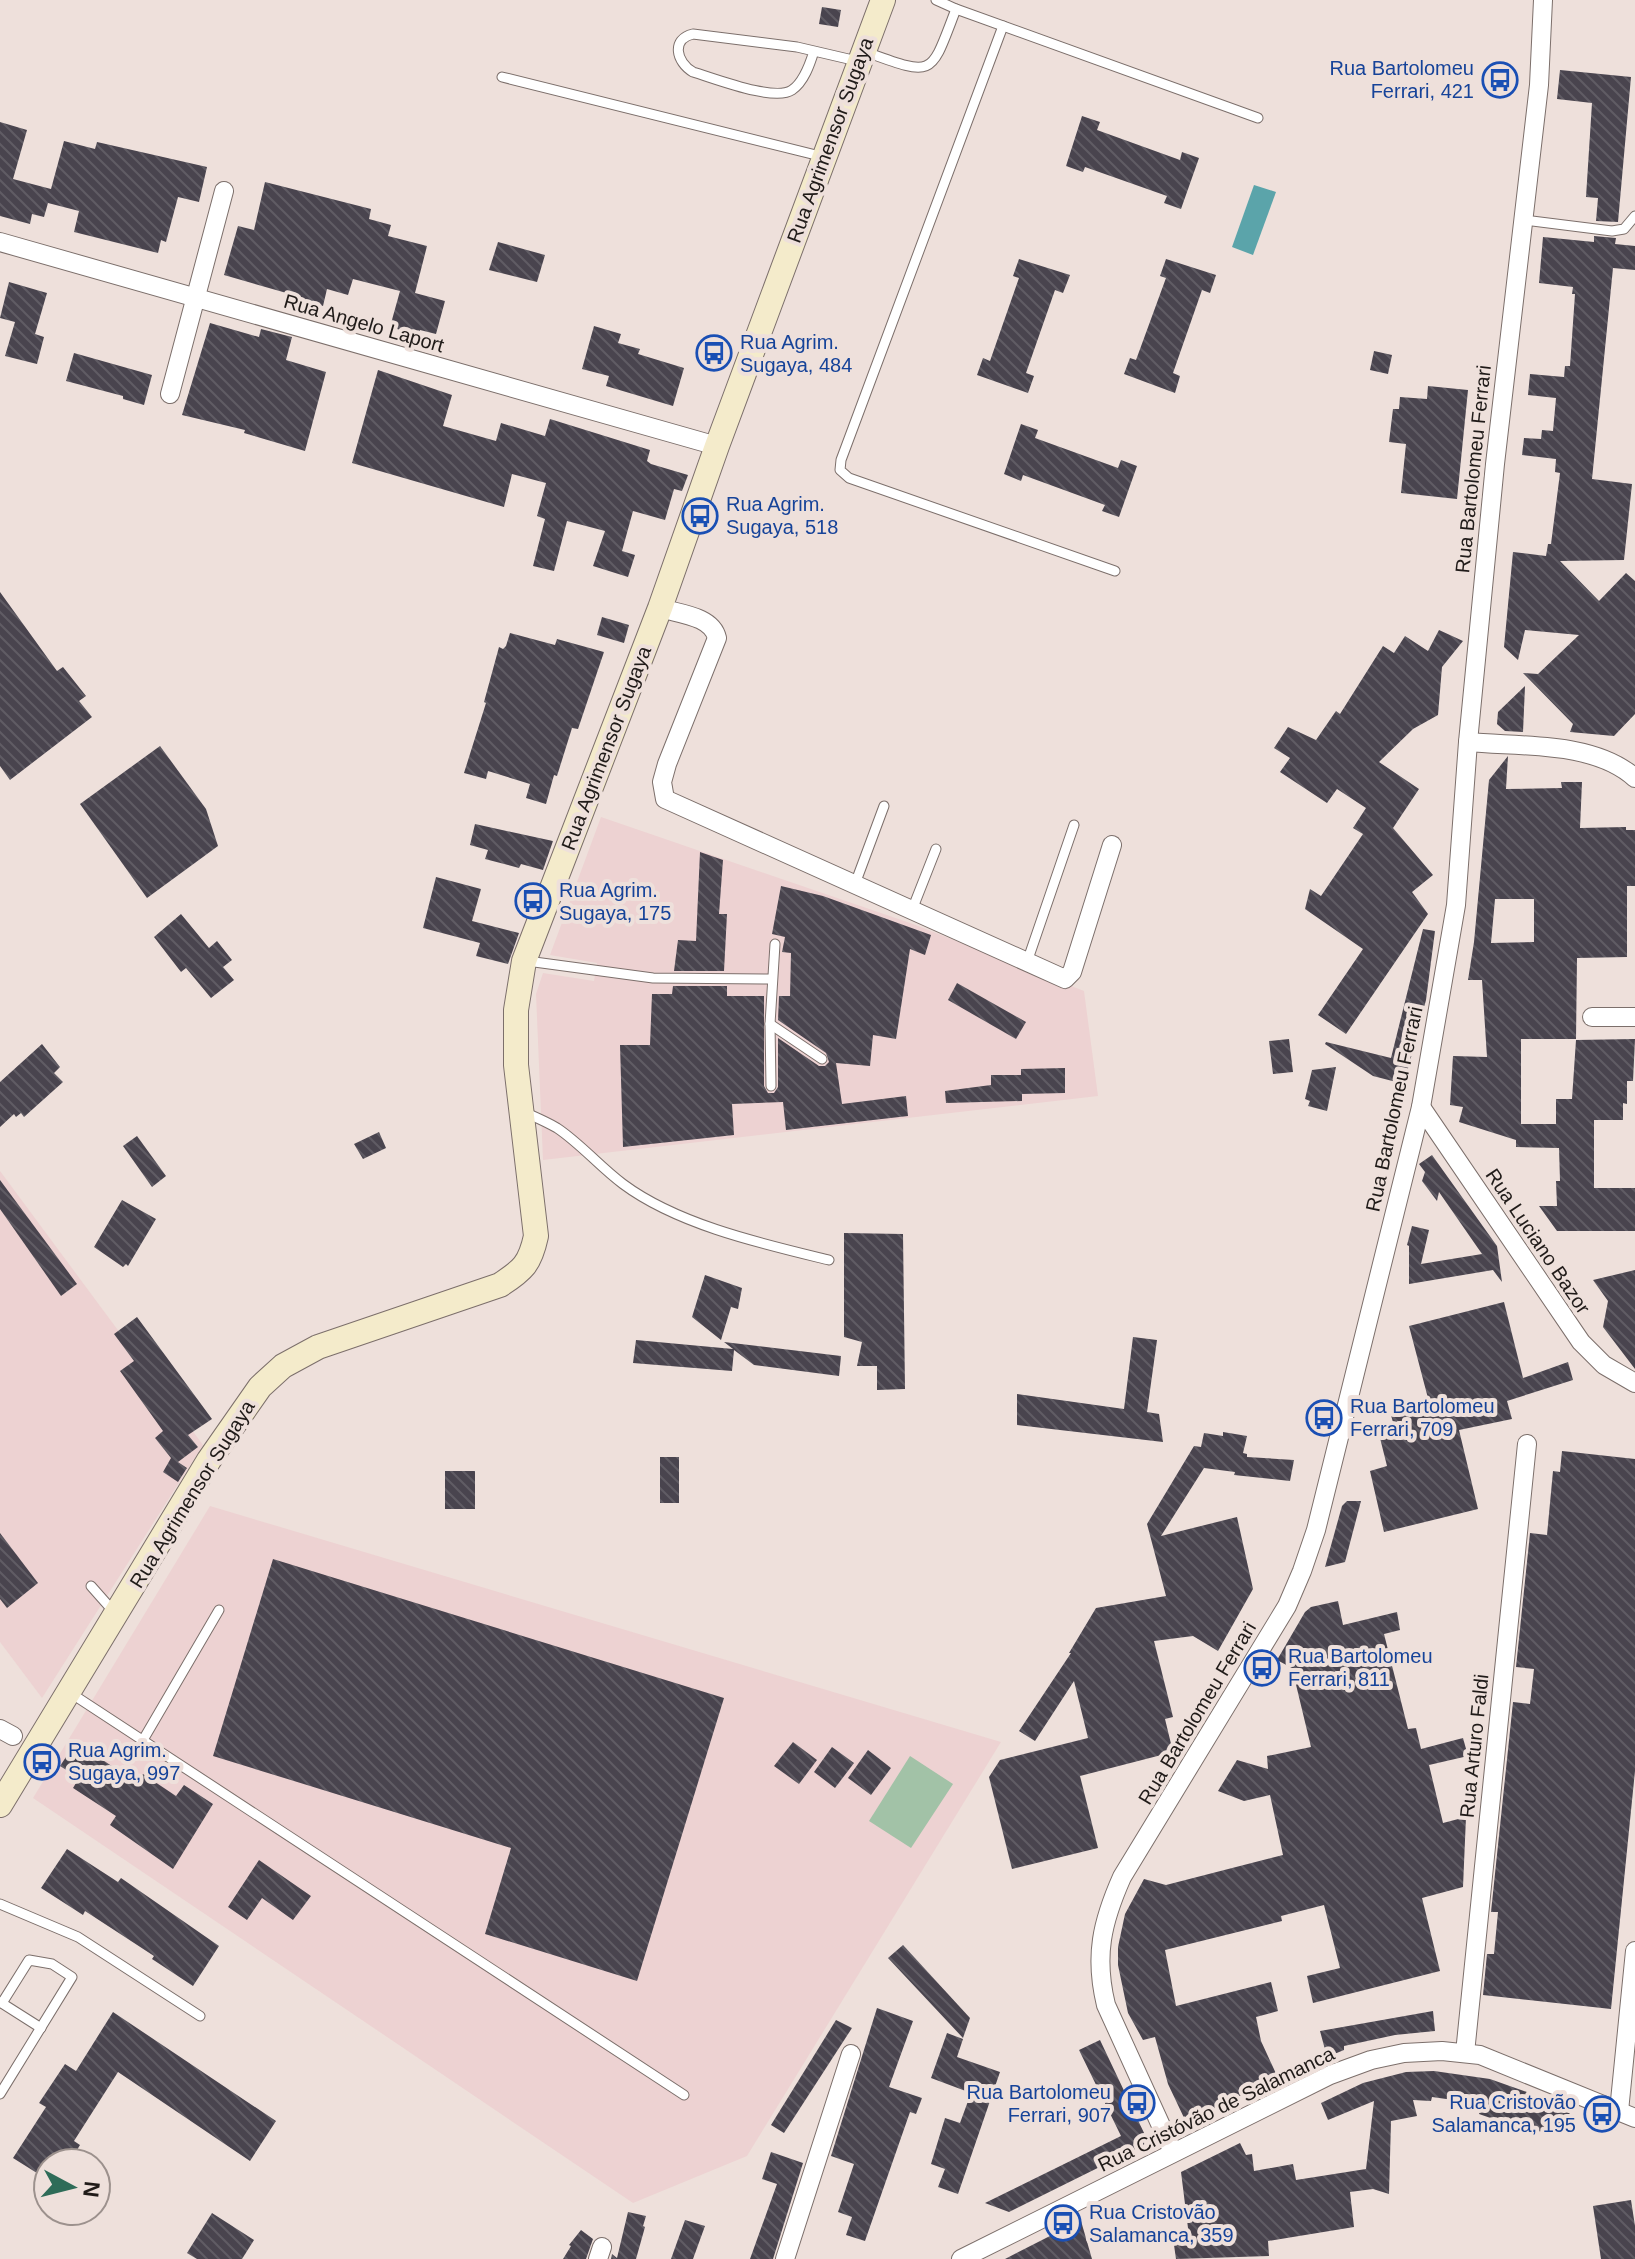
<svg xmlns="http://www.w3.org/2000/svg" width="1635" height="2259" font-family="Arial,sans-serif">
<style>
.industrial{fill:#edd2d2}
.green{fill:#a2c2a7}
.water{fill:#5ba4aa}
.building{fill:url(#building-back-hatch);fill-rule:evenodd}
.lines{fill:none;stroke-linecap:round;stroke-linejoin:round}
.lane-casing{stroke:#7c6f6b;stroke-width:11}
.street-casing{stroke:#7c6f6b;stroke-width:20}
.secondary-casing{stroke:#7c6f6b;stroke-width:26}
.lane{stroke:#fff;stroke-width:9}
.street{stroke:#fff;stroke-width:18}
.secondary{stroke:#f4ebcb;stroke-width:24}
.labels{text-anchor:middle;dominant-baseline:central;stroke-width:8;stroke-linejoin:round;paint-order:stroke}
.transit-label{font-size:20px;fill:#164399;stroke:#eee0db;text-anchor:start}
.street-label{font-size:20px;fill:#201b19;stroke:#eee0db}
</style>
<defs>
<pattern id="building-back-hatch" width="6" height="6" patternUnits="userSpaceOnUse" patternTransform="scale(2)"><rect width="6" height="6" fill="#49444e"/><path d="M-1 5l2 2M0 0l6 6M5-1l2 2" fill="none" stroke="#605c64"/></pattern>
</defs>
<rect width="100%" height="100%" fill="#eee0db"/>
<!-- industrial -->
<g class="industrial">
<path d="M601,817L913,924L1084,991L1098,1096L543,1160L536,994L543,973L594,981L597,963L550,955Z"/>
<path d="M0,1171L203,1445L42,1698L0,1642Z"/>
<path d="M210,1506L1001,1742L747,2156L633,2203L33,1798Z"/>
</g>
<!-- green -->
<path class="green" d="M910,1756L953,1784L911,1848L869,1821Z"/>
<!-- water -->
<path class="water" d="M1254,185L1276,192L1253,255L1232,247Z"/>
<!-- building -->
<g class="building">
<path d="M822,7L841,10L838,27L819,24Z"/>
<path d="M1560,70L1631,77L1618,222L1596,221L1598,198L1586,197L1592,103L1557,99Z"/>
<path d="M1082,116L1100,122L1097,130L1180,160L1182,152L1199,158L1181,209L1164,203L1167,196L1085,167L1083,172L1066,166Z"/>
<path d="M0,122L27,130L13,179L51,189L64,141L95,149L97,142L207,167L199,202L178,197L166,242L161,240L158,253L74,232L79,211L48,203L44,217L32,214L30,224L0,216Z"/>
<path d="M265,182L371,209L369,219L391,225L388,236L427,246L415,293L445,301L436,334L420,330L418,335L390,327L400,291L353,279L348,295L327,289L323,306L304,300V298L224,275L238,226L254,230Z"/>
<path d="M1594,236L1616,238L1615,244L1635,246V270L1613,268L1592,479L1632,484L1624,560L1560,561L1599,601L1626,573L1635,581V714L1614,736L1570,732L1573,724L1523,673L1538,674L1579,635L1525,630L1518,660L1504,647L1513,552L1546,556L1548,544H1551L1560,473L1555,472L1556,459L1522,455L1524,438L1541,439L1542,430L1553,431L1556,398L1528,395L1530,374L1564,377L1565,366H1570L1575,294H1572L1573,287L1539,283L1543,237L1594,242Z"/>
<path d="M498,242L545,255L537,282L489,270Z"/>
<path d="M1019,259L1070,275L1063,293L1055,290L1026,373L1034,376L1028,393L977,375L983,358L990,361L1019,278L1013,276Z"/>
<path d="M1166,259L1216,275L1210,293L1202,290L1173,373L1180,376L1175,393L1124,374L1130,358L1136,360L1166,278L1160,276Z"/>
<path d="M9,282L47,293L35,334L44,337L37,364L5,356L15,322L0,318Z"/>
<path d="M210,323L259,337L261,329L292,337L286,360L326,372L305,451L244,433L245,430L182,415Z"/>
<path d="M594,326L621,334L618,343L640,349L638,354L684,368L673,406L606,386L609,376L582,369Z"/>
<path d="M1374,351L1392,355L1388,374L1370,370Z"/>
<path d="M74,353L152,375L144,405L123,399V396L66,381Z"/>
<path d="M378,370L452,395L443,426L496,441L501,423L545,436L550,419L650,450L647,461L651,464L688,475L682,491L674,489L665,520L633,511L622,551L635,555L628,577L593,566L605,531L567,521L554,571L533,566L545,519L537,516L546,483L512,474L504,507L352,463Z"/>
<path d="M1428,386L1468,390L1457,499L1401,493L1406,444L1389,442L1393,409H1399L1400,397L1427,399Z"/>
<path d="M1021,424L1038,430L1035,438L1118,468L1121,460L1137,466L1119,517L1102,511L1105,505L1023,475L1021,481L1004,474Z"/>
<path d="M0,592L57,671L63,667L86,696L79,701L92,717L10,780L0,766Z"/>
<path d="M602,617L629,625L624,643L597,635Z"/>
<path d="M1439,630L1463,641L1442,667L1438,715L1413,729L1379,762L1419,789L1393,828L1433,875L1412,892L1428,914L1346,1034L1318,1015L1363,949L1305,909L1310,889L1321,896L1363,834L1353,828L1366,808L1337,789L1327,803L1280,772L1290,758L1274,748L1288,727L1316,740L1336,711L1340,714L1383,646L1394,653L1405,636L1428,651Z"/>
<path d="M510,633L555,645L557,639L604,652L578,729L572,728L557,776L554,775L546,804L526,798L530,784L488,771L486,779L464,773L486,703L484,702L499,647L503,649L506,646Z"/>
<path d="M1525,686L1523,732L1505,731L1497,724L1498,712Z"/>
<path d="M160,746L206,809L218,846L147,898L80,804Z"/>
<path d="M1508,756L1506,789L1562,788L1561,782H1582L1580,828L1626,827V830H1635V886H1627V957L1577,958L1576,1039H1521V1124H1556V1099H1572L1576,1040L1635,1039L1633,1081H1627V1104L1623,1103V1120H1594V1188H1635V1231H1557L1539,1206H1557L1556,1181H1560L1559,1148L1516,1147V1140L1459,1122L1463,1107L1450,1105L1453,1056L1487,1057L1482,980H1468L1474,942L1489,780ZM1495,899H1534V942L1491,943Z"/>
<path d="M475,824L553,841L543,870L521,864L519,868L485,859L488,850L470,845Z"/>
<path d="M700,852L723,860L719,914H727L724,971H674L678,940L696,941Z"/>
<path d="M436,877L481,889L472,921L519,933L508,964L476,956L480,943L423,928Z"/>
<path d="M781,886L823,896L931,935L925,955L910,949L896,1039L873,1035L870,1066L836,1063L842,1104L906,1096L908,1116L786,1130L783,1102L732,1104L734,1135L623,1147L620,1045H650L652,994H672L673,986H727V996H764V1086L768,1093H774L778,1087V1038L819,1066H825L829,1062L826,1053L778,1020L779,996H790L791,953L782,952L785,937L772,934Z"/>
<path d="M181,914L209,948L217,941L232,960L223,967L234,980L211,998L186,968L181,972L154,937Z"/>
<path d="M1423,929L1435,931L1426,1000L1404,1084L1373,1076L1325,1044L1326,1042L1391,1058Z"/>
<path d="M957,983L1026,1022L1016,1039L948,1000Z"/>
<path d="M1289,1039L1293,1072L1273,1074L1269,1041Z"/>
<path d="M42,1044L60,1067L54,1073L63,1082L24,1117L21,1113L16,1117L14,1114L0,1127V1082Z"/>
<path d="M1336,1067L1327,1111L1308,1106L1310,1101L1305,1099L1312,1070Z"/>
<path d="M1065,1068V1093L1022,1094V1101L946,1103L945,1091L991,1085V1075H1021V1069Z"/>
<path d="M379,1132L386,1148L363,1159L354,1144Z"/>
<path d="M137,1136L166,1176L152,1187L123,1146Z"/>
<path d="M1432,1155L1497,1246L1502,1282L1493,1270L1409,1284V1246L1407,1245L1412,1226L1429,1230L1421,1264L1482,1254L1439,1192L1437,1201L1422,1181L1425,1172L1419,1164Z"/>
<path d="M0,1180L77,1284L61,1296L0,1209Z"/>
<path d="M122,1200L156,1219L128,1266L126,1264L123,1267L94,1247Z"/>
<path d="M844,1233L903,1234L905,1389L877,1390V1366H857L862,1342L844,1337Z"/>
<path d="M1635,1270V1369L1603,1327L1608,1301L1593,1280Z"/>
<path d="M705,1275L742,1288L738,1309L731,1307L721,1340L692,1317Z"/>
<path d="M1504,1302L1523,1378L1568,1362L1573,1380L1507,1401L1512,1419L1459,1430L1478,1509L1384,1532L1370,1471L1387,1466L1379,1434L1395,1429L1390,1412L1429,1402L1409,1326Z"/>
<path d="M137,1317L212,1419L188,1435L198,1447L178,1462L187,1468L178,1482L163,1472L171,1458L155,1438L163,1431L120,1371L134,1361L114,1334Z"/>
<path d="M1133,1337L1157,1340L1147,1412L1159,1414L1163,1442L1017,1425V1394L1124,1409Z"/>
<path d="M636,1340L733,1349L724,1342L841,1356L839,1376L754,1365L734,1350L732,1371L633,1363Z"/>
<path d="M1223,1432L1247,1436L1243,1453L1247,1454V1457L1294,1460L1290,1481L1234,1475L1235,1472L1204,1468L1161,1536L1237,1517L1253,1589L1218,1651L1193,1636L1154,1641L1173,1717L1165,1719L1173,1752L1080,1776L1098,1848L1012,1869L989,1777L1000,1760L1088,1738L1074,1681L1035,1741L1019,1731L1071,1653H1069L1096,1608L1166,1596L1147,1524L1194,1446L1201,1447L1204,1433L1223,1436Z"/>
<path d="M1562,1451L1635,1459V1771L1611,2009L1483,1995L1487,1954H1494L1498,1912H1491L1513,1702L1530,1704L1534,1669L1516,1667L1530,1533L1547,1535L1553,1471L1560,1472Z"/>
<rect x="660" y="1457" width="19" height="46"/>
<rect x="445" y="1471" width="30" height="38"/>
<path d="M1347,1501H1361L1345,1562L1325,1567L1342,1506Z"/>
<path d="M0,1533L38,1583L7,1608L0,1599Z"/>
<path d="M273,1559L724,1698L637,1981L485,1934L511,1848L213,1756Z"/>
<path d="M1338,1601L1343,1625L1397,1612L1400,1630L1384,1634L1408,1729L1416,1728L1421,1749L1463,1738L1468,1756L1429,1765L1443,1823L1466,1817L1463,1887L1422,1898L1440,1971L1313,2003L1307,1976L1340,1968L1324,1905L1281,1916L1282,1921L1165,1950L1176,2006L1271,1982L1278,2011L1256,2017L1261,2041L1278,2078L1186,2122L1168,2084L1155,2037L1143,2040L1128,2013L1118,1965V1947L1125,1914L1144,1879L1166,1885L1283,1855L1270,1795L1244,1801L1218,1791L1237,1760L1268,1769L1267,1756L1311,1747L1292,1668L1277,1660L1305,1612L1311,1607Z"/>
<path d="M76,1742L137,1783L143,1774L176,1796L184,1785L213,1804L173,1869L110,1825L116,1816L73,1788L79,1778L60,1766Z"/>
<path d="M793,1742L817,1760L799,1784L774,1766Z"/>
<path d="M832,1747L854,1763L835,1788L814,1772Z"/>
<path d="M868,1750L891,1768L871,1795L848,1778Z"/>
<path d="M67,1849L118,1882L121,1878L219,1946L193,1986L152,1959L154,1956L85,1911L83,1915L41,1888Z"/>
<path d="M259,1860L311,1896L293,1920L262,1898L247,1920L228,1907Z"/>
<path d="M903,1945L970,2018L963,2038L888,1958Z"/>
<path d="M877,2008L913,2021L889,2087L922,2098L916,2114L910,2112L865,2241L846,2235L852,2217L838,2212L854,2164L831,2156Z"/>
<path d="M1433,2011L1435,2031L1395,2035L1344,2046V2050L1327,2057L1320,2031Z"/>
<path d="M113,2012L276,2121L250,2161L118,2072L74,2141L80,2145L69,2163H48V2180L13,2158L46,2107L39,2103L65,2064L76,2071Z"/>
<path d="M836,2020L852,2028L784,2133L771,2125Z"/>
<path d="M947,2033L963,2039L957,2057L1000,2072L958,2194L938,2187L945,2169L931,2164L945,2118L960,2123L971,2093L931,2078Z"/>
<path d="M1100,2040L1145,2135L1144,2145L1009,2212L985,2203L1121,2136L1079,2050Z"/>
<path d="M1434,2071L1490,2079L1527,2092L1570,2112L1563,2132L1528,2131L1479,2114L1482,2104L1432,2097L1431,2101L1413,2100L1417,2116L1391,2121L1389,2194L1373,2189L1350,2192L1354,2227L1268,2241L1269,2256L1176,2259L1173,2238L1189,2236L1181,2172L1240,2143L1246,2155L1252,2154L1254,2171L1293,2164L1296,2180L1366,2169L1374,2101L1328,2120L1321,2103L1363,2083L1406,2072Z"/>
<path d="M771,2152L803,2163L773,2259H750L777,2184L762,2179Z"/>
<path d="M1631,2200L1635,2226V2259H1601L1593,2206Z"/>
<path d="M628,2212L646,2216L643,2226L645,2227L636,2259H611L612,2254L617,2258Z"/>
<path d="M212,2213L254,2240L242,2259H197L187,2253Z"/>
<path d="M685,2220L705,2226L693,2259H671Z"/>
<path d="M1081,2221L1092,2259H1005L1048,2237Z"/>
<path d="M581,2230L593,2239L586,2259H563L571,2246L569,2245Z"/>
</g>
<g class="lines">
<defs>
<g id="lane">
<path d="M936,0L956,9"/>
<path d="M1003,26L841,460L840,470L849,478L1115,571"/>
<path d="M814,51C810,64 804,82 792,90C774,102 714,78 693,72C676,62 671,39 693,34L797,47L857,61"/>
<path d="M866,52C935,77 930,77 956,9L1258,118"/>
<path d="M502,77L824,157"/>
<path d="M1524,220L1612,231L1624,229L1635,216"/>
<path d="M855,884L884,806"/>
<path d="M912,910L936,849"/>
<path d="M527,961L653,978L772,979"/>
<path d="M1027,962L1074,825"/>
<path d="M770,1024L822,1059"/>
<path d="M771,1086L770,1024L775,944"/>
<path d="M524,1112C535,1117 547,1122 557,1128C581,1144 600,1167 623,1184C678,1225 763,1244 829,1260"/>
<path d="M91,1586L114,1612"/>
<path d="M69,1692L684,2095"/>
<path d="M143,1740L219,1610"/>
<path d="M0,1904L78,1937L200,2016"/>
<path d="M0,2002L41,2028"/>
<path d="M0,2094L72,1977L52,1964L29,1960L2,2003"/>
</g>
<g id="street">
<path d="M0,242L717,446"/>
<path d="M170,394L224,191"/>
<path d="M660,608C680,614 712,616 717,638L667,764L662,782L665,799L1065,979L1072,972L1112,845"/>
<path d="M1468,742C1521,747 1594,741 1635,778"/>
<path d="M1592,1017H1635"/>
<path d="M1421,1107L1581,1342L1604,1365L1635,1383"/>
<path d="M0,1729L13,1736"/>
<path d="M1465,2053L1527,1444"/>
<path d="M1619,2111L1635,1951"/>
<path d="M1173,2152L1106,2005C1094,1956 1102,1922 1122,1877L1287,1606L1302,1571L1316,1530L1421,1107L1456,905L1468,742L1495,464L1539,85L1543,0"/>
<path d="M598,2259L602,2247"/>
<path d="M785,2259L851,2054"/>
<path d="M961,2259L1330,2075L1371,2060L1404,2053L1442,2051L1480,2055L1635,2118"/>
</g>
<path id="secondary" d="M0,1805L209,1460L260,1387L283,1366L318,1347L500,1285C523,1270 530,1264 536,1236L516,1065V1010L524,961L660,608L717,446L883,0"/>
</defs>
<!-- lane casing -->
<use href="#lane" class="lane-casing"/>
<!-- street casing -->
<use href="#street" class="street-casing"/>
<!-- secondary casing -->
<use href="#secondary" class="secondary-casing"/>
<!-- lane -->
<use href="#lane" class="lane"/>
<!-- street -->
<use href="#street" class="street"/>
<!-- secondary -->
<use href="#secondary" class="secondary"/>
</g>
<!-- icons -->
<defs>
<symbol id="bus-ring" viewBox="-11 -11 22 22"><circle r="9.5" fill="#eee0db" stroke="#1a4fb4" stroke-width="1.5"/><path d="M-5-6H5V4H4V6H2V4H-2V6H-4V4H-5ZM-3.5-4V0h7V-4ZM-3.5 1.2v1.5H-2V1.2ZM2 1.2v1.5H3.5V1.2Z" fill="#1a4fb4"/></symbol>
</defs>
<g fill-rule="evenodd">
<use href="#bus-ring" x="1480" y="60" width="40" height="40"/>
<use href="#bus-ring" x="694" y="333" width="40" height="40"/>
<use href="#bus-ring" x="680" y="496" width="40" height="40"/>
<use href="#bus-ring" x="513" y="881" width="40" height="40"/>
<use href="#bus-ring" x="1304" y="1398" width="40" height="40"/>
<use href="#bus-ring" x="1242" y="1648" width="40" height="40"/>
<use href="#bus-ring" x="22" y="1742" width="40" height="40"/>
<use href="#bus-ring" x="1117" y="2083" width="40" height="40"/>
<use href="#bus-ring" x="1582" y="2094" width="40" height="40"/>
<use href="#bus-ring" x="1043" y="2203" width="40" height="40"/>
</g>
<g class="labels">
<!-- transit labels -->
<g class="transit-label">
<text x="1474" y="68" text-anchor="end">Rua Bartolomeu<tspan x="1474" dy="23">Ferrari, 421</tspan></text>
<text x="740" y="342">Rua Agrim.<tspan x="740" dy="23">Sugaya, 484</tspan></text>
<text x="726" y="504">Rua Agrim.<tspan x="726" dy="23">Sugaya, 518</tspan></text>
<text x="559" y="890">Rua Agrim.<tspan x="559" dy="23">Sugaya, 175</tspan></text>
<text x="1350" y="1406">Rua Bartolomeu<tspan x="1350" dy="23">Ferrari, 709</tspan></text>
<text x="1288" y="1656">Rua Bartolomeu<tspan x="1288" dy="23">Ferrari, 811</tspan></text>
<text x="68" y="1750">Rua Agrim.<tspan x="68" dy="23">Sugaya, 997</tspan></text>
<text x="1111" y="2092" text-anchor="end">Rua Bartolomeu<tspan x="1111" dy="23">Ferrari, 907</tspan></text>
<text x="1576" y="2102" text-anchor="end">Rua Cristovão<tspan x="1576" dy="23">Salamanca, 195</tspan></text>
<text x="1089" y="2212">Rua Cristovão<tspan x="1089" dy="23">Salamanca, 359</tspan></text>
</g>
<!-- street labels -->
<g class="street-label">
<text transform="translate(830 140) rotate(-70)">Rua Agrimensor Sugaya</text>
<text transform="translate(364 323) rotate(16)">Rua Angelo Laport</text>
<text transform="translate(1473 469) rotate(-84)">Rua Bartolomeu Ferrari</text>
<text transform="translate(606 748) rotate(-69)">Rua Agrimensor Sugaya</text>
<text transform="translate(1394 1109) rotate(-78)">Rua Bartolomeu Ferrari</text>
<text transform="translate(1538 1241) rotate(56)">Rua Luciano Bazor</text>
<text transform="translate(192 1494) rotate(-58)">Rua Agrimensor Sugaya</text>
<text transform="translate(1197 1713) rotate(-59)">Rua Bartolomeu Ferrari</text>
<text transform="translate(1474 1746) rotate(-84)">Rua Arturo Faldi</text>
<text transform="translate(1216 2109) rotate(-26)">Rua Cristóvão de Salamanca</text>
</g>
</g>
<!-- north arrow -->
<g transform="translate(72 2187) rotate(97)"><circle r="38" fill="#eee0db" stroke="#9c918d" stroke-width="2"/>
<path d="M0-6L14 30L0 20L-14 30Z" fill="#2e6c58"/>
<text y="-12" font-size="22" font-weight="bold" text-anchor="middle" fill="#201b19">N</text>
</g>
</svg>
